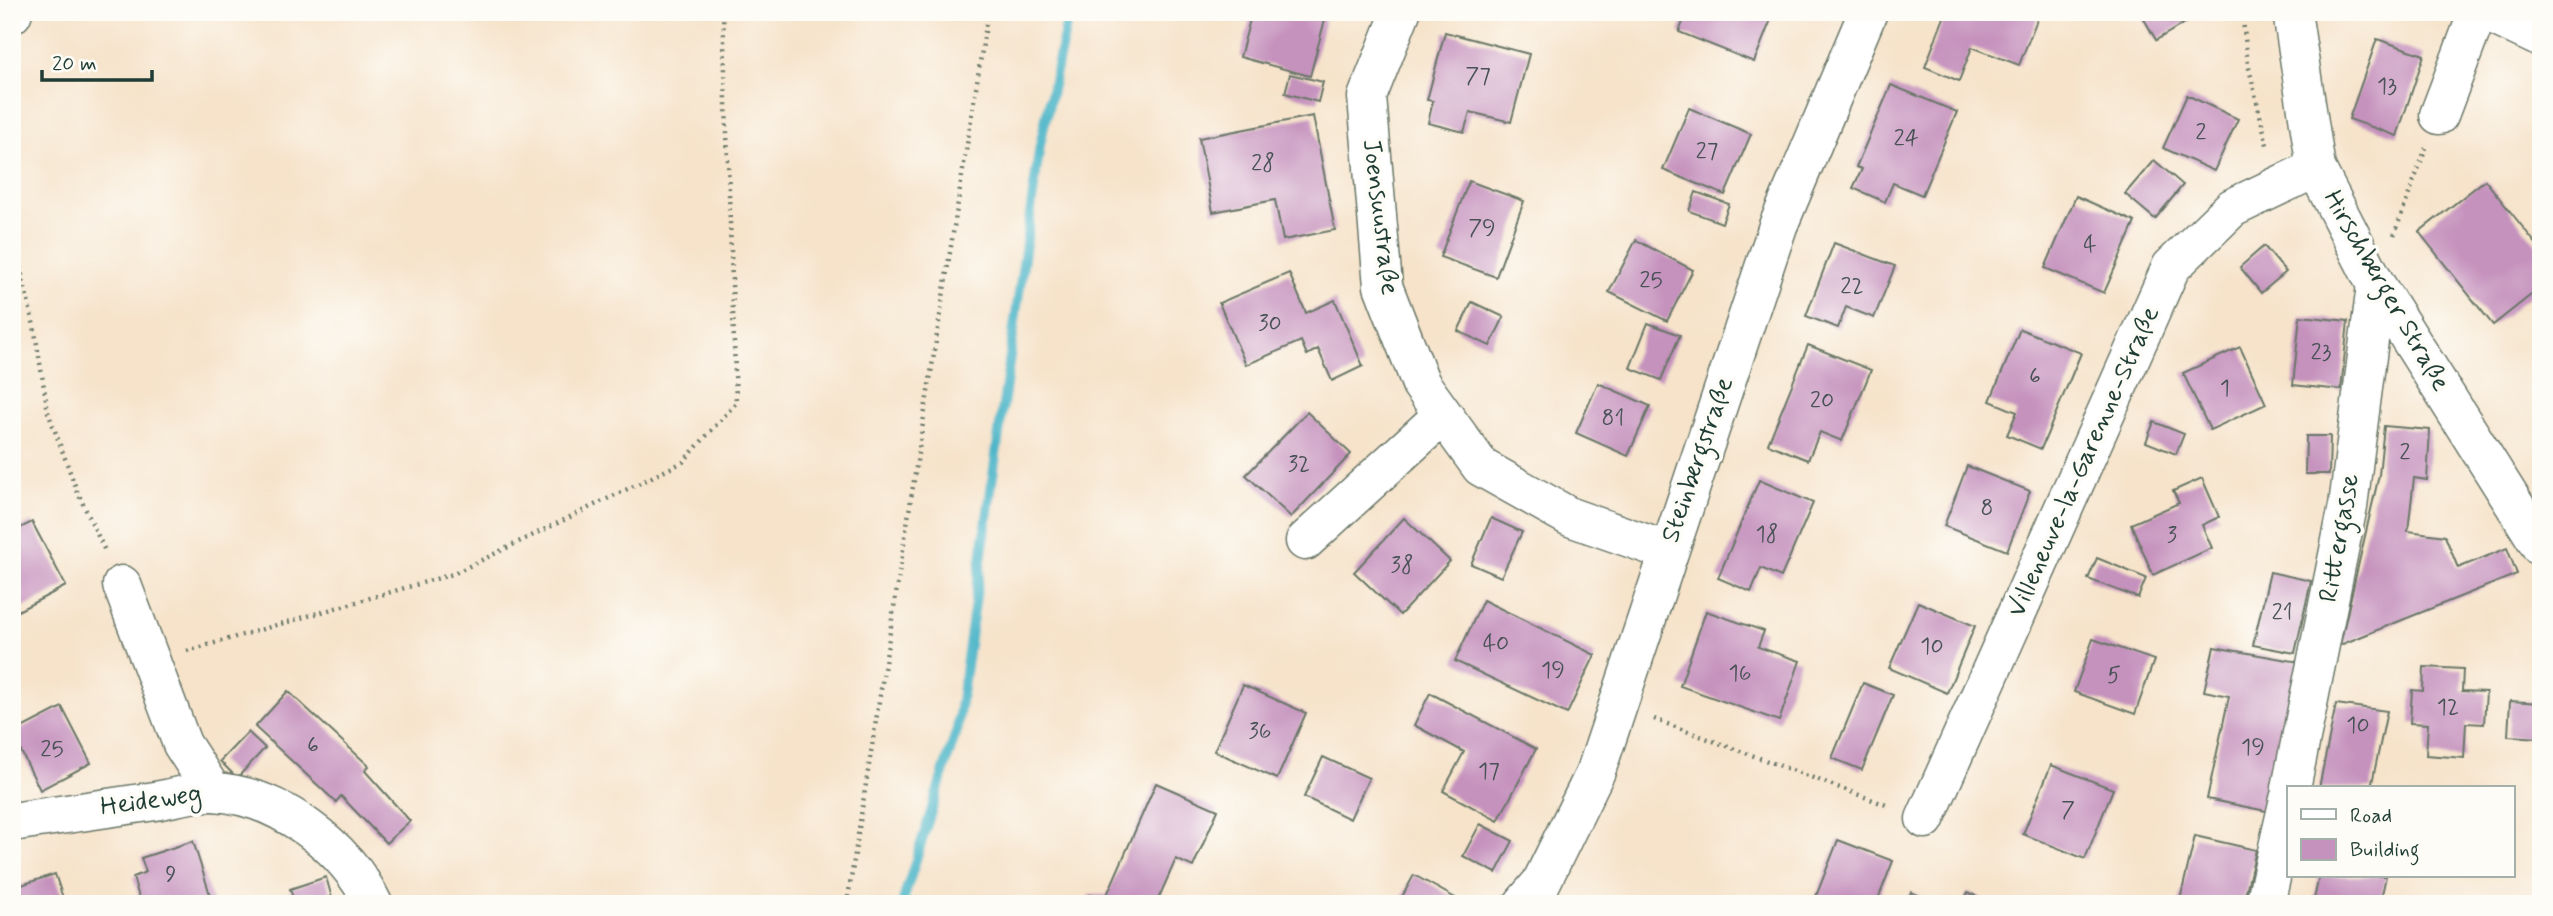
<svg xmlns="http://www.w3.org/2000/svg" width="2553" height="916" font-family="Mynerve,sans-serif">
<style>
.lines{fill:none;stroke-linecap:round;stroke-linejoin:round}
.stream{stroke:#4bb5c8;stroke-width:10}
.building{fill:#c591bd}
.minor-casing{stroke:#6a7768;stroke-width:41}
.major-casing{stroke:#6a7768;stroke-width:41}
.path{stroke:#6a7768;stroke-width:4.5;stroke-dasharray:2 5;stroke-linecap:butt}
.minor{stroke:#fff;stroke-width:38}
.major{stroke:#fff;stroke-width:38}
.labels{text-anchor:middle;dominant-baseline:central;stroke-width:7;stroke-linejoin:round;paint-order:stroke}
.number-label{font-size:23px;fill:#485256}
.street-label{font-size:26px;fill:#1f3d34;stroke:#fdfcf7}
</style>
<rect width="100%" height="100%" fill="#fdfcf7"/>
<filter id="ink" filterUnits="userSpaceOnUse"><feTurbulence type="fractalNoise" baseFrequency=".0143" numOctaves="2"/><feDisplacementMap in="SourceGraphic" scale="14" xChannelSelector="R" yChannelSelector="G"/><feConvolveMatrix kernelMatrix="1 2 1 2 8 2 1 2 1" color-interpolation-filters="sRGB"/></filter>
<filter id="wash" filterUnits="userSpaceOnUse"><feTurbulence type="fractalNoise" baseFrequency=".00686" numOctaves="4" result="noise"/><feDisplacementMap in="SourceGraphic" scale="28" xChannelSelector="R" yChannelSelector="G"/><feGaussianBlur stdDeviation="1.57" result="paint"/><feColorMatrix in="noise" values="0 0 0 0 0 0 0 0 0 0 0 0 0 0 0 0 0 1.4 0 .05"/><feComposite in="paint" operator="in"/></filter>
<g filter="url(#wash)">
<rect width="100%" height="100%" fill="#f6e3ca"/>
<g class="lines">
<!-- stream -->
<path class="stream" d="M902,904L957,729L1040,145L1069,12"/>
</g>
<g id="blocks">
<!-- building -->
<g class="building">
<path d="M1252,12H1327L1310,76L1240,57Z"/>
<path d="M1687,12H1774L1754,62L1679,32Z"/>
<path d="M1946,12H2040L2019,65L1972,47L1959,81L1925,67Z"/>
<path d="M2140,12H2203L2156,40Z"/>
<path d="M1445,32L1529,54L1511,122L1470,112L1464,132L1428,123L1433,101L1427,100Z"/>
<path d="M2377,39L2424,55L2397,136L2349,119Z"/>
<path d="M1290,74L1323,82L1318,102L1285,93Z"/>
<path d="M1891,85L1957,112L1922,195L1893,183L1885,202L1853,188L1862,169L1856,167Z"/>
<path d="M2187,95L2238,119L2214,171L2163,148Z"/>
<path d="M1689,108L1751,134L1725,195L1663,170Z"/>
<path d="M1313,116L1335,230L1283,240L1275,200L1213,212L1199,138Z"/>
<path d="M2154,160L2183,185L2155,219L2125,194Z"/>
<path d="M2485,180L2541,250V287L2493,325L2419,232Z"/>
<path d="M1469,181L1524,201L1496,277L1440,257Z"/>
<path d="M1696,192L1729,204L1722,223L1689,211Z"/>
<path d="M2076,196L2135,222L2104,293L2045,268Z"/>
<path d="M1636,240L1693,270L1667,321L1609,292Z"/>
<path d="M1834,243L1895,266L1874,318L1846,307L1838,328L1806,316Z"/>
<path d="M2264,246L2286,272L2261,293L2240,267Z"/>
<path d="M1289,273L1306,313L1335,300L1363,366L1332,381L1318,349L1307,355L1301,341L1246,365L1219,303Z"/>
<path d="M1472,302L1504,317L1490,346L1458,331Z"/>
<path d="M2300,316L2348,321L2341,390L2293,385Z"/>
<path d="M1648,323L1680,335L1661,380L1630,368Z"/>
<path d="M2020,329L2081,353L2041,449L2007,435L2017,412L1990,401Z"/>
<path d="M1808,345L1871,370L1842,441L1820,432L1808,460L1768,444Z"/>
<path d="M2240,347L2266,404L2210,430L2183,373Z"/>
<path d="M1598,383L1650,406L1628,456L1576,433Z"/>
<path d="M1307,412L1351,454L1291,517L1246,475Z"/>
<path d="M2154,422L2184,434L2176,454L2146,442Z"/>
<path d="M2384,426L2430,430L2427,480L2414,478L2408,531L2445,536L2458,568L2507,548L2517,574L2340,645L2379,475Z"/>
<path d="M2306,436H2330L2329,474H2305Z"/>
<path d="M1967,466L2030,491L2007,551L1944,526Z"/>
<path d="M2202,478L2219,517L2202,525L2212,548L2153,575L2131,524L2179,503L2173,491Z"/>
<path d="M1759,480L1813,503L1781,577L1761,568L1751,592L1718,578Z"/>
<path d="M1404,518L1450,561L1400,615L1354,572Z"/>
<path d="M1491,518L1522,532L1501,577L1471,564Z"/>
<path d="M32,522L66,586L12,614V532Z"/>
<path d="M2097,558L2146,578L2138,598L2088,579Z"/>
<path d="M2270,572L2311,581L2295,653L2253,645Z"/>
<path d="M1483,600L1595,655L1567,714L1455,661Z"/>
<path d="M1918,602L1975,626L1947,693L1889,668Z"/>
<path d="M1706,611L1764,631L1758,647L1800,661L1779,721L1680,686Z"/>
<path d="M2093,639L2154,660L2135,714L2074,692Z"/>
<path d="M2214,647L2305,663L2276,813L2207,799L2229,696L2204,691Z"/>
<path d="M2424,667L2463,669L2462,691L2486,692L2484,724L2466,723L2464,758L2426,755L2428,724L2410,723L2412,690L2423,691Z"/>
<path d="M1863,683L1893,695L1862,770L1832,758Z"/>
<path d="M1243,685L1306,713L1277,779L1214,751Z"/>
<path d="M288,691L369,766L365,771L410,821L386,843L341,796L336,802L255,727Z"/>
<path d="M1430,693L1536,749L1498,821L1443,791L1464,752L1414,725Z"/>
<path d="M2510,701L2541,703V738L2508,736Z"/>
<path d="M2336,704L2387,711L2371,788H2319Z"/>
<path d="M62,707L91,763L40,790L12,733Z"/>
<path d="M248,732L265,748L237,778L220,761Z"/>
<path d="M1323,757L1369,778L1350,819L1304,797Z"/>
<path d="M2051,765L2113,789L2085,859L2023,834Z"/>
<path d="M1156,783L1218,810L1193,867L1176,859L1156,904H1085L1089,895H1107Z"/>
<path d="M1480,824L1513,841L1496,873L1463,856Z"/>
<path d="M2195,836L2256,850L2243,904H2179Z"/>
<path d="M1838,840L1893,861L1876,904H1813Z"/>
<path d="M193,841L213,904H141L133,877L146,872L141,858Z"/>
<path d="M55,874L65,904H12V888Z"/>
<path d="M1414,875L1466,904H1398Z"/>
<path d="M2319,876H2386L2380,904H2313Z"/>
<path d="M326,877L332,898L315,904H295L290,889Z"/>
<path d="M1911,892L1937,904H1906Z"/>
<path d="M1968,892L1991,904H1962Z"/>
</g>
</g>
</g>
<g filter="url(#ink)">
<use href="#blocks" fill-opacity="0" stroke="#6a7768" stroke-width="2"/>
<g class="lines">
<defs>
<g id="minor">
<path d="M1401,12L1367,97L1383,286L1421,384L1481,467L1570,517L1667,551"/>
<path d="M2486,12L2541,38"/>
<path d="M12,14L13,12"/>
<path d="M2439,115L2478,12"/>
<path d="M1305,541L1443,415"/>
<path d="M122,585L182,744L213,792"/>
<path d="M2291,788L2348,506L2376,285"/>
<path d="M1925,819L2171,267L2232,208L2316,168"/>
<path d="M12,822C60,815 108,808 155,801C173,798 195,791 213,792C278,795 346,846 373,904"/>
<path d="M1523,904L1541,883L1596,771L1778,226L1868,12"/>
<path d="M2265,904L2289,799"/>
</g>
<path id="major" d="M2292,12L2316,168L2376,285L2541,547"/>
</defs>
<!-- minor casing -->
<use href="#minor" class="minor-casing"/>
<!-- major casing -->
<use href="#major" class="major-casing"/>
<!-- path -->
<g class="path">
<path d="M2242,12L2248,64L2268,149"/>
<path d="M12,233L34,326L48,412L77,491L106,553"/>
<path d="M2394,235L2426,148"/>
<path d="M187,651L453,574L683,462L736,403L723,12"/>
<path d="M1654,719L1889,806"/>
<path d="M847,904L988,12"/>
</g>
<!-- minor -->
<use href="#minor" class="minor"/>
<!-- major -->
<use href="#major" class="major"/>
</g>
</g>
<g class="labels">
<!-- number labels -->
<g class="number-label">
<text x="1478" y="77">77</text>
<text x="2387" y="87">13</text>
<text x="2201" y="133">2</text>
<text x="1906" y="139">24</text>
<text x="1707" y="152">27</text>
<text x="1263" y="164">28</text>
<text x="1482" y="229">79</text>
<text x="2090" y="245">4</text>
<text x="1651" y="281">25</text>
<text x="1852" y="287">22</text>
<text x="1270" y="324">30</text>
<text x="2321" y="353">23</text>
<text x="2035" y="377">6</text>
<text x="2225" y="389">1</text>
<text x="1822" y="401">20</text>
<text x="1613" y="419">81</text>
<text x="2405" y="453">2</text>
<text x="1299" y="465">32</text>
<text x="1987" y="509">8</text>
<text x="1767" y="535">18</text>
<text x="2172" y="536">3</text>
<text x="1402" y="566">38</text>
<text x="2282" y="613">21</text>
<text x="1496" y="644">40</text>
<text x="1932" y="647">10</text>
<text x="1553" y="671">19</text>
<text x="1740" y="674">16</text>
<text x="2114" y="676">5</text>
<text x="2448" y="708">12</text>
<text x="2358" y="726">10</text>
<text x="1260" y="732">36</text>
<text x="313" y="746">6</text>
<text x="2253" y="748">19</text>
<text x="52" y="750">25</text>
<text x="1489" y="772">17</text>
<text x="2068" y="811">7</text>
<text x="171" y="875">9</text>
</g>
<!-- street labels -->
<g class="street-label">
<text transform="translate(1380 217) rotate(83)">Joensuustraße</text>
<text transform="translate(2386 291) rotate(60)">Hirschberger Straße</text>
<text transform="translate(1698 460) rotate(-71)">Steinbergstraße</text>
<text transform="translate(2084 462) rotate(-66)">Villeneuve-la-Garenne-Straße</text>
<text transform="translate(2340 538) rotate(-80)">Rittergasse</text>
<text transform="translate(151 801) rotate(-8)">Heideweg</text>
</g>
</g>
<!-- margin -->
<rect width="2553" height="916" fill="none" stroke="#fdfcf7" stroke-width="42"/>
<!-- legend -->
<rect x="2287" y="786" width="228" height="91" fill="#fdfcf7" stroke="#a4b0a9" stroke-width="2"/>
<rect x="2301" y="809" width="35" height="10" fill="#ffffff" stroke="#a4b0a9" stroke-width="2"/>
<text x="2350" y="822" font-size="21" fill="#1f3d34">Road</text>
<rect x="2301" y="839" width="35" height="21" fill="#c591bd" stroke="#a4b0a9" stroke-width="2"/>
<text x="2350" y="856" font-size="21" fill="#1f3d34">Building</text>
<!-- scale -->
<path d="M42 70v10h110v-10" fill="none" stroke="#1f3d34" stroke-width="3.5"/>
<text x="52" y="70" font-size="21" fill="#1f3d34" stroke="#fdfcf7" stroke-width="5" paint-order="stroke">20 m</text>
</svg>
